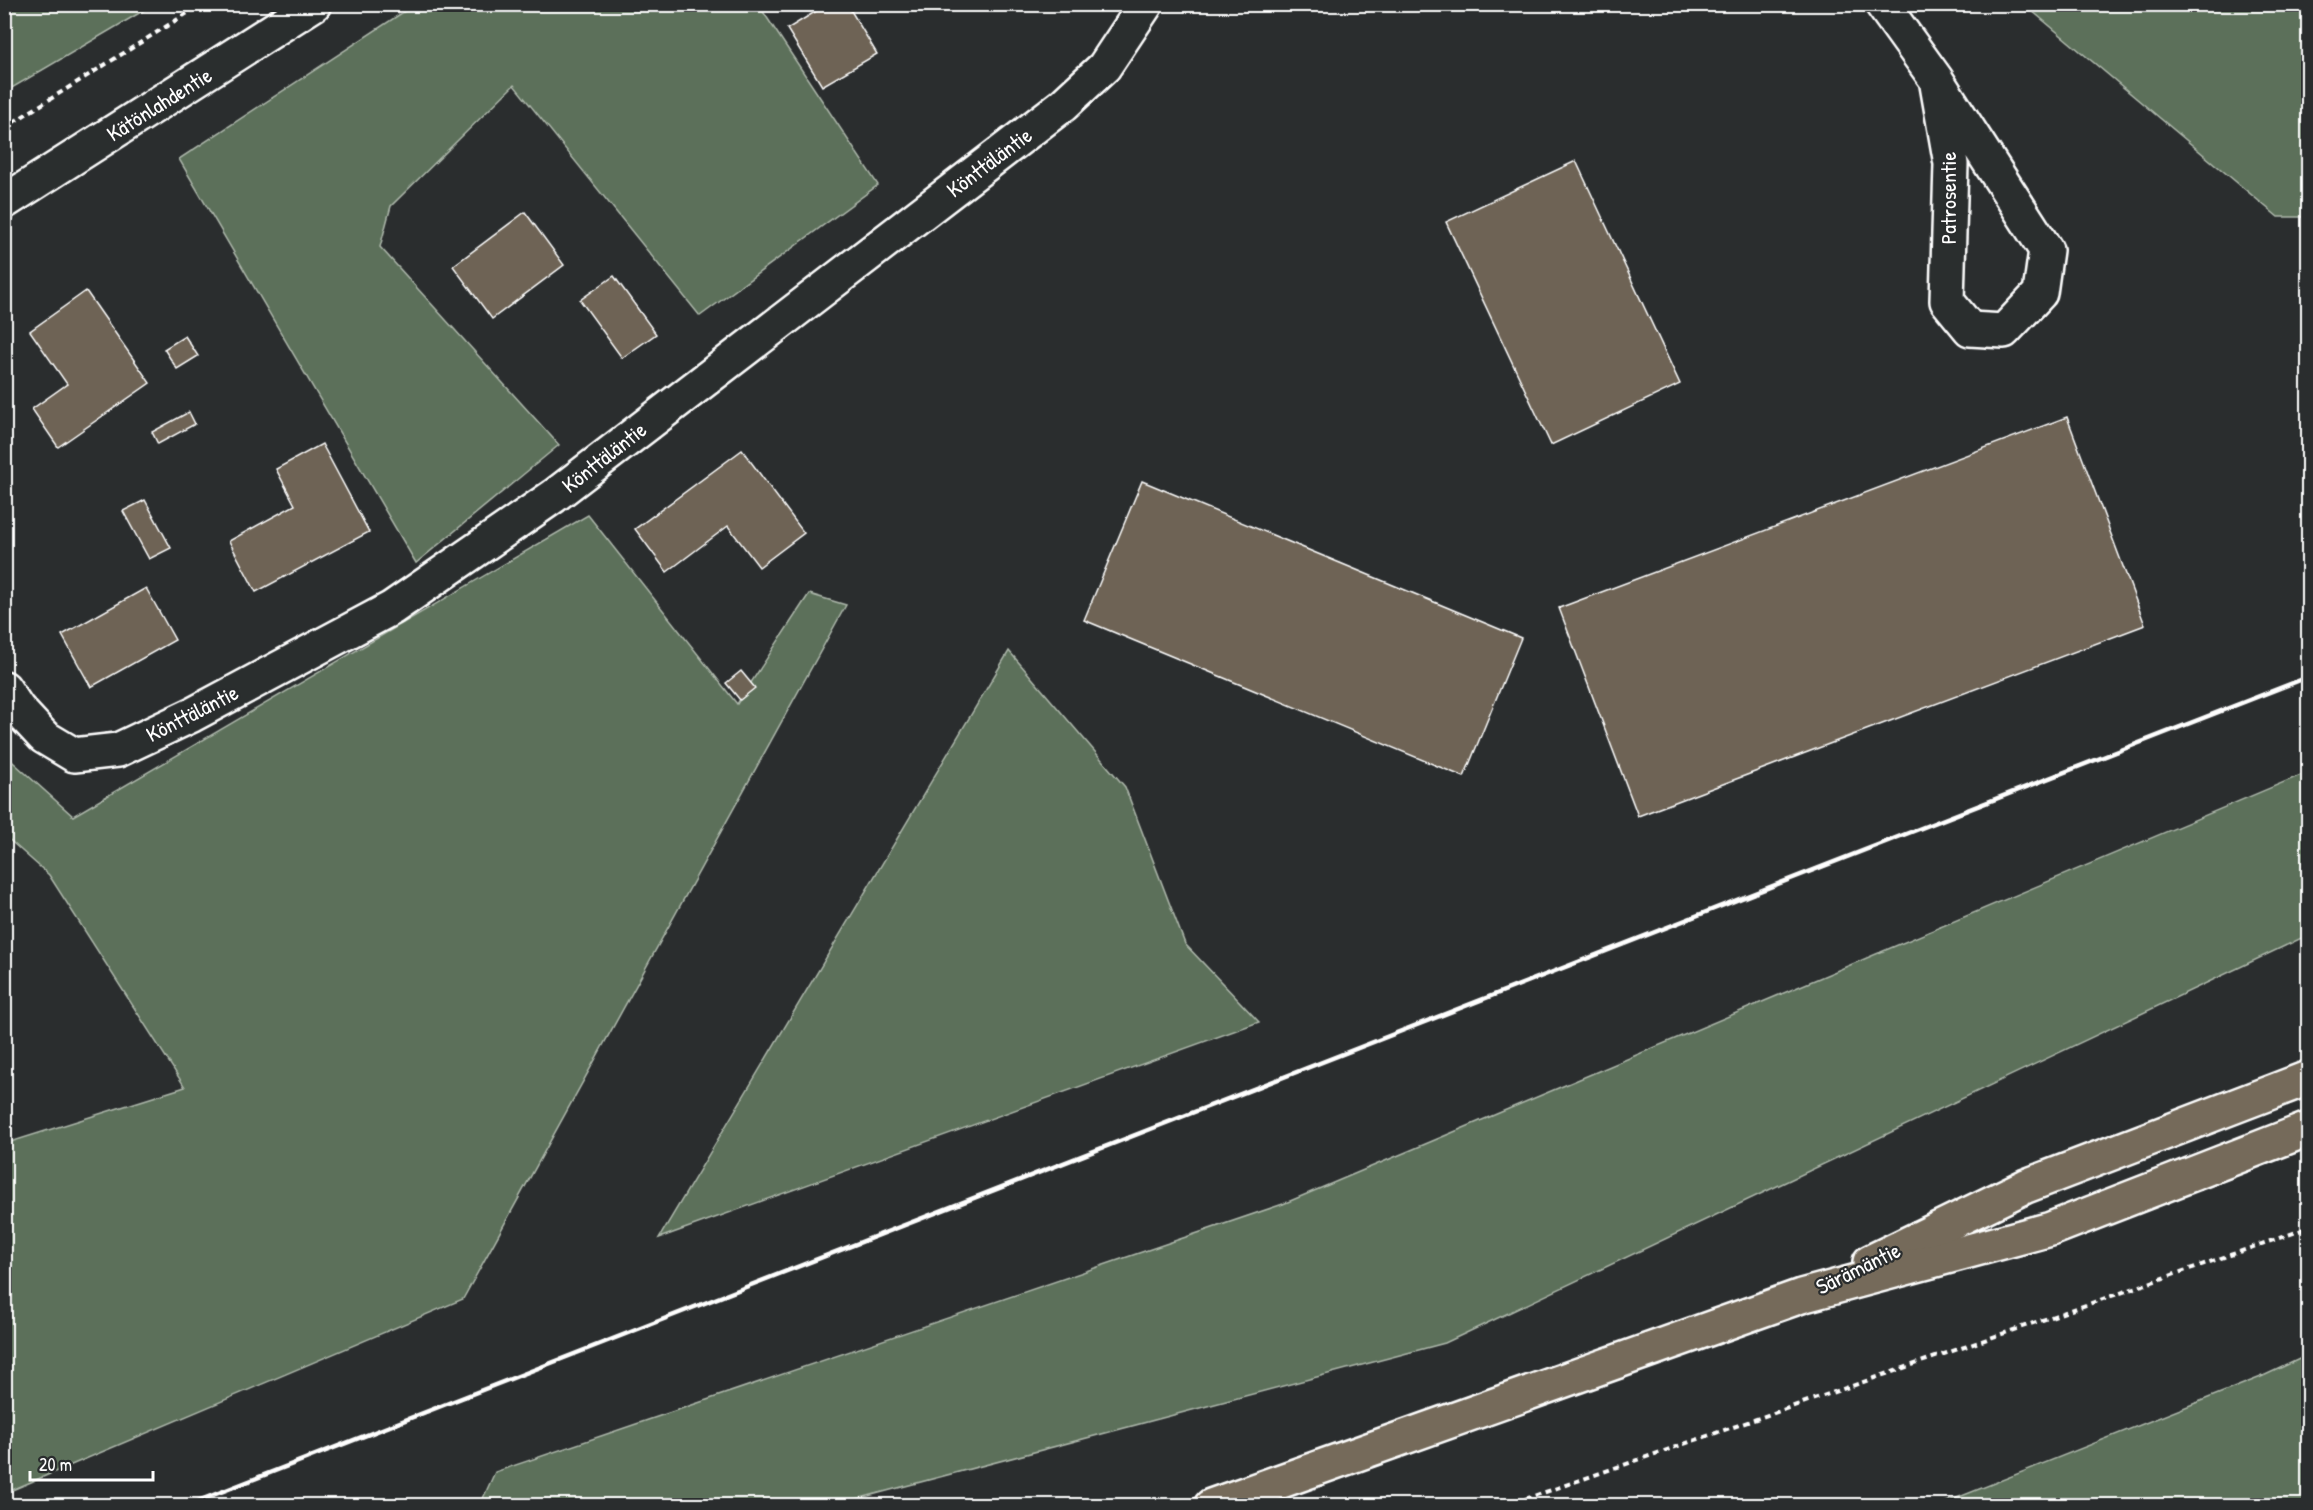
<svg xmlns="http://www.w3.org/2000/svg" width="2313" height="1510" font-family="'Patrick Hand',sans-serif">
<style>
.green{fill:#5c705a;stroke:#aeb8ac;stroke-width:1.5}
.building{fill:#6e6455;stroke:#fff;stroke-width:1.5}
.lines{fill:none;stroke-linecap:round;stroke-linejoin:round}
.street-casing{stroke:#fff;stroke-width:38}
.highway-casing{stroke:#fff;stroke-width:38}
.path{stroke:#fff;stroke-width:4;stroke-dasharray:6 4.5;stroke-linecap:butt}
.street{stroke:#2a2d2e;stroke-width:33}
.highway{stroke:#746a5a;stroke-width:33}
.rail{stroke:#fff;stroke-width:4.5}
.labels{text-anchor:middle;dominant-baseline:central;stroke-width:4.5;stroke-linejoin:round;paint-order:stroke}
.street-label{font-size:22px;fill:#fff;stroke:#2a2d2e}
</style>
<rect width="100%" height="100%" fill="#2a2d2e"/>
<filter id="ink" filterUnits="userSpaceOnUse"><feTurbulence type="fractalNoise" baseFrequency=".0167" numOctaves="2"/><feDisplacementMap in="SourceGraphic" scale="12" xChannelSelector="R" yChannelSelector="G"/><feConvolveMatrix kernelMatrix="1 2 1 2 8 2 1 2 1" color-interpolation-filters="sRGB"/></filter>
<g filter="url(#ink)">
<!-- green -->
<g class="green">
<path d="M5,4H153V5L5,92Z"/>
<path d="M758,4L878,185L700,316L514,85L391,206L380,247L559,445L416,563L179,159L414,5Z"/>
<path d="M2025,5H2308V217H2278Z"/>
<path d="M588,515L737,704L809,594L846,605L463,1299L5,1493L4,1144L185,1087L49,875L5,836V755L73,816Z"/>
<path d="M1009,651L1125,787L1185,944L1259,1022L659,1238Z"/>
<path d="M2308,772V935L1445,1343L834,1505H480L495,1472L1283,1204Z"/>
<path d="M2308,1355V1505H1939L2261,1377Z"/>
</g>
<!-- building -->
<g class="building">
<path d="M828,4H847L877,54L822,86L787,29Z"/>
<path d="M1576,161L1680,384L1551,445L1446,222Z"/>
<path d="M525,212L564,265L492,319L453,266Z"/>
<path d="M614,276L656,334L622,358L580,300Z"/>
<path d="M86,291L150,383L58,447L32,409L67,384L30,331Z"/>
<path d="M185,336L198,356L177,369L164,349Z"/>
<path d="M189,412L195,424L158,444L152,432Z"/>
<path d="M2067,417L2145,625L1638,816L1559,608Z"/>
<path d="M322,444L369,532L256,592L229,541L295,505L276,469Z"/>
<path d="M742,450L804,533L759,567L728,526L667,572L635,529Z"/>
<path d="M1142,481L1521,638L1464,777L1084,620Z"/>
<path d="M145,500L171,548L149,559L123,511Z"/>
<path d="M146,588L175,640L91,687L62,635Z"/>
<path d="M741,671L755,688L740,700L726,683Z"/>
</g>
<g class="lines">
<defs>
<g id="street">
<path d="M1882,4L1936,79L1951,164L1947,301L1970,329L2004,331L2040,293L2046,250L1936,79"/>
<path d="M4,202L314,4"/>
<path d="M4,688L18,709L44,737L74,755L118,750L192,715L392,608L554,496L1063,105L1104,67L1146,4"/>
</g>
<g id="highway">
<path d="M1870,1262L2026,1186L2308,1078"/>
<path d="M1211,1506L1801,1296L2051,1229L2308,1129"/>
</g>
</defs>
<!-- street casing -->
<use href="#street" class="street-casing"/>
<!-- highway casing -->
<use href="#highway" class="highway-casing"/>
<!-- path -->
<g class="path">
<path d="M4,128L202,4"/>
<path d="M1505,1506L2308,1228"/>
</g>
<!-- street -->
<use href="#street" class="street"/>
<!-- highway -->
<use href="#highway" class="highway"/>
<!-- rail -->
<path class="rail" d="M185,1506L2308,677"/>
</g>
</g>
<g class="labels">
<!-- street labels -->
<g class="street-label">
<text transform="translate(159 104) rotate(-32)">Kätönlahdentie</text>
<text transform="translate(989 162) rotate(-37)">Könttäläntie</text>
<text transform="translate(1948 198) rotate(-90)">Patrosentie</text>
<text transform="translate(604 457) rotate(-38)">Könttäläntie</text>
<text transform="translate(192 713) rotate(-27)">Könttäläntie</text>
<text transform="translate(1858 1268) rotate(-26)">Särämäntie</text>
</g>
</g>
<!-- margin -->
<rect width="2313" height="1510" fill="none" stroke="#2a2d2e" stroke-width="24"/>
<rect x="12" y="12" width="2289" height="1486" fill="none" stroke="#fff" stroke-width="2" filter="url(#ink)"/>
<!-- scale -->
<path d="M30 1471v9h123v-9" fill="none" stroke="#ffffff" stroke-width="3"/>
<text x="39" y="1471" font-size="18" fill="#ffffff" stroke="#2a2d2e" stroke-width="4.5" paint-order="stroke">20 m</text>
</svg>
